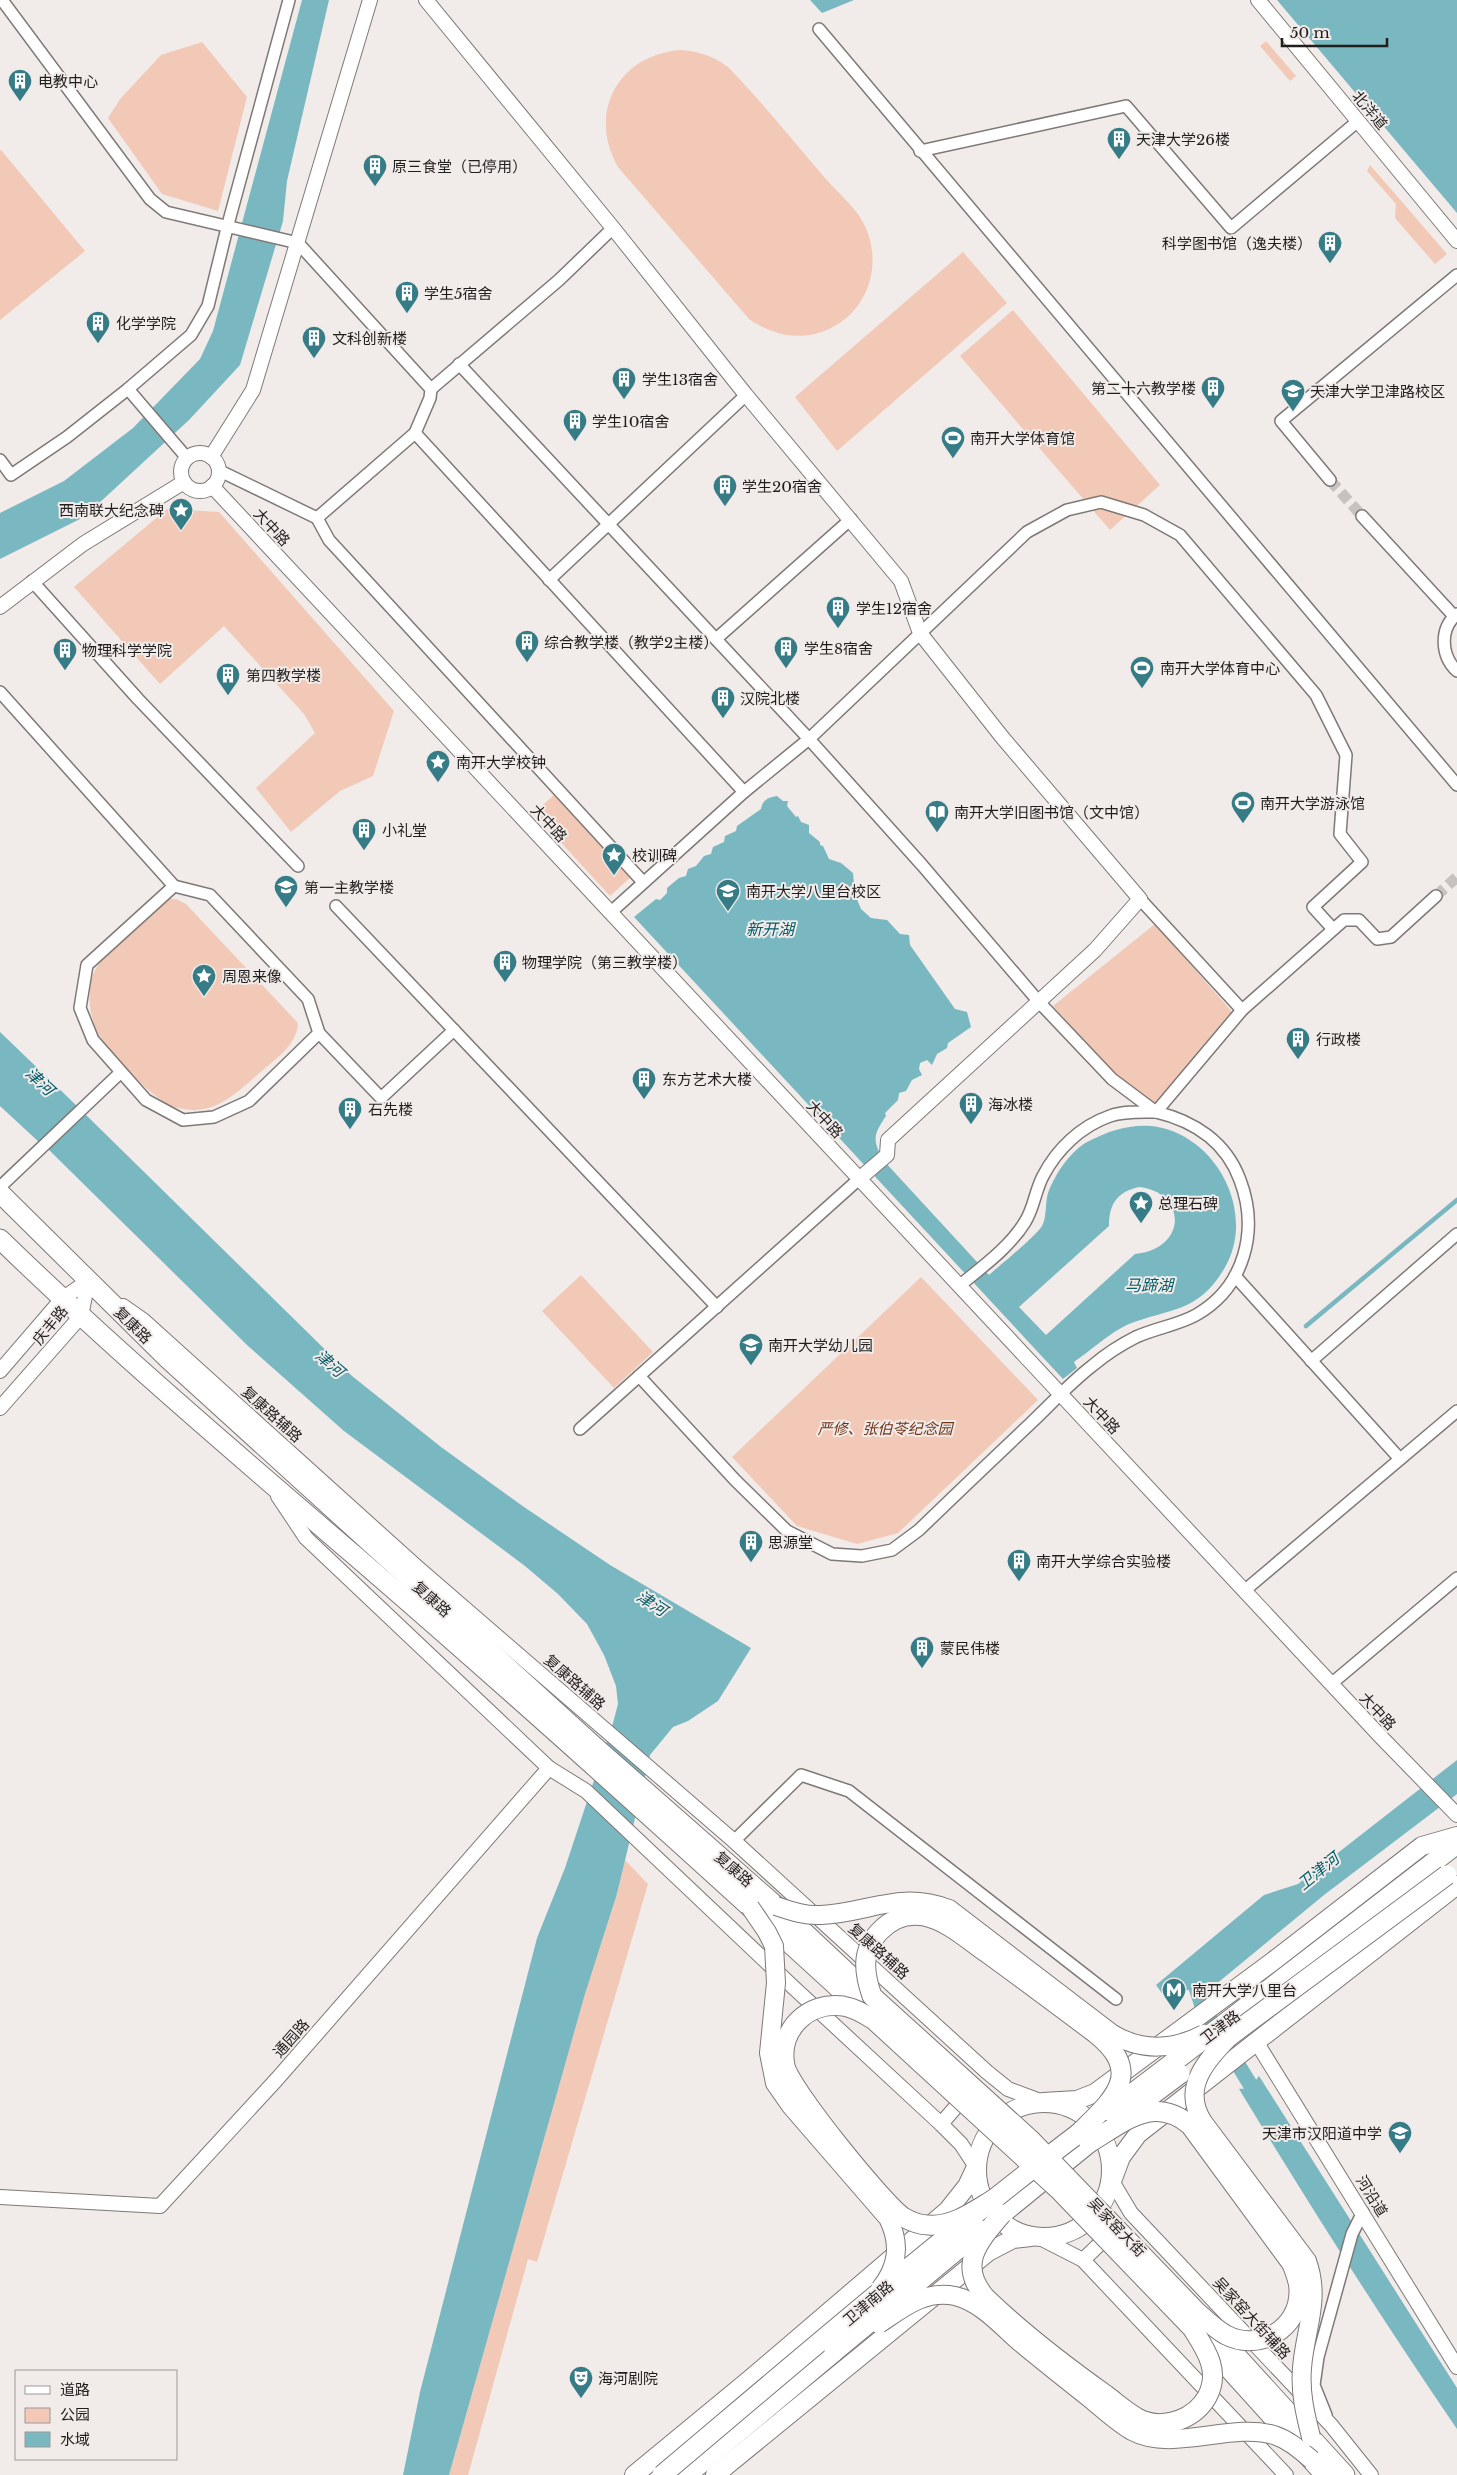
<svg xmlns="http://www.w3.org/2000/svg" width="1457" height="2475" font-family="'Libre Baskerville','Noto Sans SC',serif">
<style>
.green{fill:#f1c9b6}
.water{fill:#79b7c1;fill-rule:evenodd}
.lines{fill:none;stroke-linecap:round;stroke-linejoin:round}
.stream{stroke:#79b7c1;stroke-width:4.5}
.canal{stroke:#79b7c1;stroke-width:15}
.minor-tunnel{stroke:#c7c2c0;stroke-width:11;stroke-dasharray:11 5.5;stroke-linecap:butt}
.minor-casing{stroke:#7e7976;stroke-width:14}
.tertiary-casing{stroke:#7e7976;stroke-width:16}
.primary-casing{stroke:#7e7976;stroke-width:20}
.trunk-casing{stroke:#7e7976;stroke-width:21}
.minor{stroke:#fff;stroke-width:11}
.tertiary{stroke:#fff;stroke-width:14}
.primary{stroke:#fff;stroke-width:18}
.trunk{stroke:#fff;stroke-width:19}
.primary-bridge-casing{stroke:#7e7976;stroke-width:20;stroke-linecap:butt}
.trunk-bridge-casing{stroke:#7e7976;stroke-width:21;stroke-linecap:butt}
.primary-bridge{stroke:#fff;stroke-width:18}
.trunk-bridge{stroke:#fff;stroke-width:19}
.labels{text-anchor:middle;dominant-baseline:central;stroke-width:4;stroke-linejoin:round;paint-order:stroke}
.poi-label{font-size:15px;fill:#211f1e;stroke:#f1ebe9;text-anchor:start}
.street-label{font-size:15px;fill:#211f1e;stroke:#f1ebe9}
.park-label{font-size:15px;font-style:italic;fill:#713515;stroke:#f1ebe9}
.water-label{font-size:16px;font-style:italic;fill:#005c68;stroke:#f1ebe9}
</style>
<rect width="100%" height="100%" fill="#f1ebe9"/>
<!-- green -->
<g class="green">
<path d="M1266,41L1296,76L1290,81L1260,46Z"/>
<path d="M202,42L247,97L218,211L162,194L108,118L121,98L161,55Z"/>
<path d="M680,50C698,51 713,56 728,67C762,102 793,141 825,178C838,193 858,209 866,228C882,266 868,310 831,328C803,342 773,336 749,319L618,167C587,113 618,55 680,50Z"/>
<path d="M1,150L85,251L0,320V151Z"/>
<path d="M1370,165L1447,254L1435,264L1395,218L1396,204L1367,171Z"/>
<path d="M963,252L1007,303L837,451L795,397Z"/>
<path d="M1013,310L1160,485L1110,530L960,356Z"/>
<path d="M167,509L219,512L394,711L373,776L340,791L291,832L256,788L315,733L304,714L224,626L160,684L74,587Z"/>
<path d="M554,795L631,877L610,896L534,813Z"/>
<path d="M167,899H176L186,904L298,1023C297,1044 278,1057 263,1070C244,1086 223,1109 196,1110C187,1110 175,1108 167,1104C150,1094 113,1057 102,1040C90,1023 86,994 93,975C104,947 146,919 167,899Z"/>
<path d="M1155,924L1233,1013L1155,1105L1117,1076L1053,1006Z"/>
<path d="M581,1275L653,1352L614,1388L542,1311Z"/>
<path d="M921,1277L1038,1400L898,1533L857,1544L797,1526L732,1457Z"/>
<path d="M625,1860L648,1884L537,2262L528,2259L468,2475H449L585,1994L617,1895Z"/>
</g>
<!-- water -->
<g class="water">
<path d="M302,0H329L287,181L283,221L240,365L189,420L84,517L0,559V513L64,481L133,428L200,359L213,331Z"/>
<path d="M810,0H854L822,13Z"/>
<path d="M1277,0H1457V213Z"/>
<path d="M777,796L783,801H788L787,806L796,817L798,816L801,822L809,825V833L820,842V845L823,846L829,859L841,863L853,873L854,884L857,887L856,897L861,909L871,918L887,920L900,934L909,935L910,945L955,1009L967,1012L971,1027L948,1043L947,1048L937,1054L932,1065L927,1060L920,1063L919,1069L922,1075L912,1080L906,1091L899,1093L898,1100L885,1113L886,1116C873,1135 872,1140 884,1161L989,1275C1000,1265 1036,1236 1042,1226C1047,1217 1045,1203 1048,1193C1055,1174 1071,1150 1089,1141C1108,1131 1130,1124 1151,1126C1216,1133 1258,1213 1224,1269C1198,1313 1170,1308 1129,1324C1112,1331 1090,1351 1074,1362L1077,1368L1063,1379L634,917L656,899L660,900L667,893V888L679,878L686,876L688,869L696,866L704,856L711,854L713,847L724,842L725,836L736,831L737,826L761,809C762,800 769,797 777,796ZM1139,1187C1187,1192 1188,1249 1135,1254L1046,1335L1019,1307L1109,1226C1109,1204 1117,1192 1139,1187Z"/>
<path d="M0,1032L78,1107L40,1143L0,1106Z"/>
<path d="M85,1114L352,1376L441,1447L524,1507L610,1565L751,1648L718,1701L688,1721L673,1727L650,1755L617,1894L585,1994L449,2475H403L420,2392L537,1938L565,1868L613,1723L618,1704L616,1686L604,1655L587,1624L558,1594L525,1566L344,1431L247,1345L46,1147Z"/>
<path d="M1457,1760V1794L1324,1895L1209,1990L1196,1988L1164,1996L1156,1985L1264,1895L1298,1884Z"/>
<path d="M1259,2076L1457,2388V2429C1381,2318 1309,2204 1239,2089L1250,2088Z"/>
</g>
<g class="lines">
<!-- stream -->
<path class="stream" d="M1306,1326L1457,1200"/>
<!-- canal -->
<g class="canal">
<path d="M1196,1988L1202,2006"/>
<path d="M1211,2020L1262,2104"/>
</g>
<!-- minor-tunnel -->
<g class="minor-tunnel">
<path d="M1330,480L1362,516"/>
<path d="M1436,896L1457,877"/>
</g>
<defs>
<g id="minor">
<path d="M2,0L150,199L166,212L298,243L431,389L430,398L415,433L317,518L218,470"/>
<path d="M819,29L1457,785"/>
<path d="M920,151L1126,106L1231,228L1358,121"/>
<path d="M459,364L809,739L922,865L1039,1002L1112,1079L1156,1112"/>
<path d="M128,389L187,458"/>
<path d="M431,389L559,280L613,228"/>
<path d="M415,433L744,792"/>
<path d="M0,460L11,475L67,437L128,389L191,335L208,306L227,228L289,0"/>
<path d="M1330,480L1281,421L1457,275"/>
<path d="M1362,516L1454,616"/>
<path d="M317,518L329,540L643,882"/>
<path d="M549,580L746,395"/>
<path d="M32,581L138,699L298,866"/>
<path d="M1457,614C1439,629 1441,656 1457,671"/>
<path d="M716,639L851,519"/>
<path d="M0,692L174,886"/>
<path d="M174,886L210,895L308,999L319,1033L249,1101L214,1117L183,1120L146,1100L93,1040L80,1008L87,965Z"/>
<path d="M1140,899L1242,1010L1344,920H1359L1377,939L1391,937L1436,896"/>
<path d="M336,906L717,1307"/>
<path d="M610,913L744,792L809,739L1027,532L1067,510L1101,502L1144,515L1180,535L1316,695L1346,755L1340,834L1362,862L1313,907L1333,929"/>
<path d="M319,1033L381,1098L454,1030"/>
<path d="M0,1187L120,1073"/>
<path d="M1235,1276L1400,1459"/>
<path d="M959,1286C982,1267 1009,1248 1025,1222C1034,1208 1035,1191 1043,1176C1057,1149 1081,1126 1110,1116C1124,1111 1141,1112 1156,1112"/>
<path d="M1311,1361L1457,1234"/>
<path d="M639,1376L735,1480L787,1531L832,1554L862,1556L892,1550L919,1530C956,1494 994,1458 1031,1423C1051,1404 1070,1383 1092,1366C1105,1355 1120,1345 1136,1337C1156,1328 1178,1325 1196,1315C1245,1287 1259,1230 1240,1180C1226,1142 1194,1121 1156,1112L1242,1010"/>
<path d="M580,1429L859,1179"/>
<path d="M1244,1591L1457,1411"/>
<path d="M1331,1684L1457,1578"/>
<path d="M734,1841L801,1775L849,1791L1116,1999"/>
<path d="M1326,2415L1314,2385L1318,2357L1352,2234L1363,2212"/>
</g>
<g id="tertiary">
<path d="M426,0L613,228L746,395L901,581L920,633L1002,737L1140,899L1095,950L888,1140L887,1155L859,1179"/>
<path d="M1258,0L1457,241"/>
<circle cx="200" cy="472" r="19"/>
<path d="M211,457L253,390L370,0"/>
<path d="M212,486L1381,1737L1457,1815"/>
<path d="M0,607L83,544L184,482"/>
<path d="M123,1306L143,1320L418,1568L734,1841L987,2072L1008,2089L1043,2102"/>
<path d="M0,1371L62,1299L88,1281"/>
<path d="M0,1408L81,1316L88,1281"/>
<path d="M278,1496L306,1538L549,1768L586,1791L793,1987L941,2124L961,2144L976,2167"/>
<path d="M1257,2043L1457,2367"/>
<path d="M941,2124L967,2094"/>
<path d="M1112,2181L1131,2213L1331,2425L1371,2475"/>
<path d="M0,2197L160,2206L277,2079L549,1768"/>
<path d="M1038,2237L1083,2260L1286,2475"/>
<path d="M1083,2260L1111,2233"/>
</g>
<g id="primary">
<path d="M1043,2102L1077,2100L1095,2093L1272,1962L1422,1846L1457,1836"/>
<circle cx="1044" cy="2170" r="67"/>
<path d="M1112,2181L1121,2157L1138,2134L1457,1885"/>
<path d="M634,2475L748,2381L948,2210L967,2186L976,2167"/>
<path d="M715,2475L988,2252L1013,2239L1031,2237"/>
</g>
<g id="trunk">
<path d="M0,1193L168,1359L594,1746L776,1906L872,1996"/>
<path d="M0,1239C113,1349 233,1451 353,1554C527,1704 698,1859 867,2014"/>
<path d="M1229,2020L1457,1844"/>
<path d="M1002,2214L1089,2143"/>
<path d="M1211,2328L1345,2475"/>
<path d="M1202,2339L1325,2475"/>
<path d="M687,2475L834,2352"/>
</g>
</defs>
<!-- minor casing -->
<use href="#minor" class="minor-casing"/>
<!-- tertiary casing -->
<use href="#tertiary" class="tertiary-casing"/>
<!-- primary casing -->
<use href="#primary" class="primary-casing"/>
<!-- trunk casing -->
<use href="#trunk" class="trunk-casing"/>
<!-- minor -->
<use href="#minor" class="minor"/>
<!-- tertiary -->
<use href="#tertiary" class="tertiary"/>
<!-- primary -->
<use href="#primary" class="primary"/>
<!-- trunk -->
<use href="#trunk" class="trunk"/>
<defs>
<g id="primary-bridge">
<path d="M776,1906C791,1911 805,1916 821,1915C869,1913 899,1890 949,1909L1111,2033C1141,2052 1174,2050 1204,2034"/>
<path d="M750,1907L767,1932L774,1946L776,1983L769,2053L775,2083L791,2106L888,2218C901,2244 898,2267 880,2289"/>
<path d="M1231,2035C1208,2059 1180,2087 1203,2122L1307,2261C1321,2300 1305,2329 1302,2368C1300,2393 1305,2413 1311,2437"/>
<path d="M879,2324C903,2308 924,2290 955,2296C981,2302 1002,2327 1022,2344C1045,2363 1069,2382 1093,2401C1105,2411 1118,2423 1132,2431C1173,2453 1230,2422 1274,2435C1289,2440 1300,2450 1312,2460"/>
</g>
<g id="trunk-bridge">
<path d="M1219,2044L1447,1875"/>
<path d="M1109,2111L1229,2020"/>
<path d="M1128,2113L1180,2074"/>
<path d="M1077,2135C1111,2101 1147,2074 1095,2033C1059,2006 1023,1979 987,1953C968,1940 948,1921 924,1916C907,1913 891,1919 879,1932C861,1951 864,1973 872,1996L1031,2140L1196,2311C1205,2319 1215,2329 1226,2335C1259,2352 1300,2329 1299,2290C1299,2281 1295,2272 1292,2264L1190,2125C1153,2094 1123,2123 1089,2143"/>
<path d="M994,2199C974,2211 953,2227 928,2225C920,2225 910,2221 903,2217C882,2202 791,2090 785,2066C778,2030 808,2001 843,2006C855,2008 864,2014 874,2020L1059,2190L1192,2328C1206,2350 1221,2371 1207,2397C1195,2418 1167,2429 1144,2421C1131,2416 1118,2404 1106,2395C1064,2365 1022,2333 985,2297C957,2264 979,2241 1002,2214"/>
<path d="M834,2352L981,2230"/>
<path d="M662,2475C802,2357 941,2237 1087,2127"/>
</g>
</defs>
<!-- primary-bridge casing -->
<use href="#primary-bridge" class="primary-bridge-casing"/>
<!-- trunk-bridge casing -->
<use href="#trunk-bridge" class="trunk-bridge-casing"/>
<!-- primary-bridge -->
<use href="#primary-bridge" class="primary-bridge"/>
<!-- trunk-bridge -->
<use href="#trunk-bridge" class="trunk-bridge"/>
</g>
<!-- icons -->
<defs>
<symbol id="building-pin" viewBox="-11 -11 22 30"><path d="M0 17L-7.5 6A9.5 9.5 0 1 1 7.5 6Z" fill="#357c87" stroke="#f1ebe9"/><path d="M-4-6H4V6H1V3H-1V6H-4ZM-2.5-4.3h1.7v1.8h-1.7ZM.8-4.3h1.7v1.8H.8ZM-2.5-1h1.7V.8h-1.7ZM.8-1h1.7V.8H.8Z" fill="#fff"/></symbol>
<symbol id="university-pin" viewBox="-11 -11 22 30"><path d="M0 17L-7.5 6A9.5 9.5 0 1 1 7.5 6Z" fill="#357c87" stroke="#f1ebe9"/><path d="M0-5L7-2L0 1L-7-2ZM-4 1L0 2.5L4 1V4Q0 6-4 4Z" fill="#fff"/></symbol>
<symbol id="stadium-pin" viewBox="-11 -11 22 30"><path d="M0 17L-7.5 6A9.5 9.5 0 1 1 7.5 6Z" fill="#357c87" stroke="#f1ebe9"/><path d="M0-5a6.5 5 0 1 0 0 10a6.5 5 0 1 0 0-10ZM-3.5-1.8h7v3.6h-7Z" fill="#fff"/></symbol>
<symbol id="sight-pin" viewBox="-11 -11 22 30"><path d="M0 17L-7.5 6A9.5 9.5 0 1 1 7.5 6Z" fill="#357c87" stroke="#f1ebe9"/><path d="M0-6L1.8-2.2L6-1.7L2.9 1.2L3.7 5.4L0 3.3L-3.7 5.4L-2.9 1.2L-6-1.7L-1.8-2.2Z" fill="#fff"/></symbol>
<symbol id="library-pin" viewBox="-11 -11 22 30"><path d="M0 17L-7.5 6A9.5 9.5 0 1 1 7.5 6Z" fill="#357c87" stroke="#f1ebe9"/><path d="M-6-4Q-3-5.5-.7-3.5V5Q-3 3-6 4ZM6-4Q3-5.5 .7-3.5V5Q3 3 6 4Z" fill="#fff"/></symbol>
<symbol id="school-pin" viewBox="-11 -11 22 30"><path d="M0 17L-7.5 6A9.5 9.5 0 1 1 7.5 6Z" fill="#357c87" stroke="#f1ebe9"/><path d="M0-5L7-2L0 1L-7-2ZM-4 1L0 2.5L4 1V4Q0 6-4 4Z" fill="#fff"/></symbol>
<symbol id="metro-pin" viewBox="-11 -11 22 30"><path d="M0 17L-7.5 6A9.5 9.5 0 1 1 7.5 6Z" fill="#357c87" stroke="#f1ebe9"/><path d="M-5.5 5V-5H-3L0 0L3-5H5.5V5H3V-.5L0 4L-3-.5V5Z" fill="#fff"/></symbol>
<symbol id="theatre-pin" viewBox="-11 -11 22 30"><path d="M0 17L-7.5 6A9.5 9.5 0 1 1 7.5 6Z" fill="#357c87" stroke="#f1ebe9"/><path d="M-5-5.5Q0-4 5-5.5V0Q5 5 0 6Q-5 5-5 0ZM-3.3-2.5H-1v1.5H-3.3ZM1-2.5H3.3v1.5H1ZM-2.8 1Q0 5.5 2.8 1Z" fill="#fff"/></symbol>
</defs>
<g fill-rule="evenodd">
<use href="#building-pin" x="6" y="67" width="28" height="38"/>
<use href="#building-pin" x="1105" y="125" width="28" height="38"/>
<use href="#building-pin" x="361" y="152" width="28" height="38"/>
<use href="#building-pin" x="1316" y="229" width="28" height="38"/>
<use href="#building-pin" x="393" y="279" width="28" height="38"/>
<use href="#building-pin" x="84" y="309" width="28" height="38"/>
<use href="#building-pin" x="300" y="324" width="28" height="38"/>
<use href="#building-pin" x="610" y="365" width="28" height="38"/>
<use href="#building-pin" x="1199" y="374" width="28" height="38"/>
<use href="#university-pin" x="1279" y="377" width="28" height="38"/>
<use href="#building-pin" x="561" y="407" width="28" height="38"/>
<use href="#stadium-pin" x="939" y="424" width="28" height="38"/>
<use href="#building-pin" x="711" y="472" width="28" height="38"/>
<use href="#sight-pin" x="167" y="496" width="28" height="38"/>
<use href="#building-pin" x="824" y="594" width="28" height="38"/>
<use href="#building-pin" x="513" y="628" width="28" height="38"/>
<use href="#building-pin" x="772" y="634" width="28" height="38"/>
<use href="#building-pin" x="51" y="636" width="28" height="38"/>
<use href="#stadium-pin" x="1128" y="654" width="28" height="38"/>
<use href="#building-pin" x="214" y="661" width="28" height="38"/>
<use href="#building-pin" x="709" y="684" width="28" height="38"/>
<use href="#sight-pin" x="424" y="748" width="28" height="38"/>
<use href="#stadium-pin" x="1229" y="789" width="28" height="38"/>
<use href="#library-pin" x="923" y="798" width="28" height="38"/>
<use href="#building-pin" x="350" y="816" width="28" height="38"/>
<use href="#sight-pin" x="600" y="841" width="28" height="38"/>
<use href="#university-pin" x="272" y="873" width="28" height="38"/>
<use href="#university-pin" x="714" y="877" width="28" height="38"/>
<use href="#building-pin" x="491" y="948" width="28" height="38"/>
<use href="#sight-pin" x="190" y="962" width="28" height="38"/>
<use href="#building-pin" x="1284" y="1025" width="28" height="38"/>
<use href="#building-pin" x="630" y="1065" width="28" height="38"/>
<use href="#building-pin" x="957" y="1090" width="28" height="38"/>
<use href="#building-pin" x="336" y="1095" width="28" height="38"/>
<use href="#sight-pin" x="1127" y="1189" width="28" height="38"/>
<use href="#school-pin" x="737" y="1331" width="28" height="38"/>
<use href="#building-pin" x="737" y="1528" width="28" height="38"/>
<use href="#building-pin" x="1005" y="1547" width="28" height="38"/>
<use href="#building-pin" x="908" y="1634" width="28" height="38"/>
<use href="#metro-pin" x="1160" y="1976" width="28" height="38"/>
<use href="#school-pin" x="1386" y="2119" width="28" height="38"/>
<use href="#theatre-pin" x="567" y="2364" width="28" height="38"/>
</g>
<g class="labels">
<!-- poi labels -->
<g class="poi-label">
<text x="38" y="81">电教中心</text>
<text x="1136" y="139">天津大学26楼</text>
<text x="392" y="166">原三食堂（已停用）</text>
<text x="1312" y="243" text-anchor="end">科学图书馆（逸夫楼）</text>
<text x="424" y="293">学生5宿舍</text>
<text x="116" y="323">化学学院</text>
<text x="332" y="338">文科创新楼</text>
<text x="642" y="379">学生13宿舍</text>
<text x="1196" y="388" text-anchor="end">第二十六教学楼</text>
<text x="1310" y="391">天津大学卫津路校区</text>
<text x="592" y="421">学生10宿舍</text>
<text x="970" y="438">南开大学体育馆</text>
<text x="742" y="486">学生20宿舍</text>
<text x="164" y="510" text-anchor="end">西南联大纪念碑</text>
<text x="856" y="608">学生12宿舍</text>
<text x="544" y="642">综合教学楼（教学2主楼）</text>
<text x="804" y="648">学生8宿舍</text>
<text x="82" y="650">物理科学学院</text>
<text x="1160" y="668">南开大学体育中心</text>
<text x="246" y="675">第四教学楼</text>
<text x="740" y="698">汉院北楼</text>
<text x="456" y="762">南开大学校钟</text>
<text x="1260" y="803">南开大学游泳馆</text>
<text x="954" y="812">南开大学旧图书馆（文中馆）</text>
<text x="382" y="830">小礼堂</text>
<text x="632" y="855">校训碑</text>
<text x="304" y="887">第一主教学楼</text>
<text x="746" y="891">南开大学八里台校区</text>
<text x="522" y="962">物理学院（第三教学楼）</text>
<text x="222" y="976">周恩来像</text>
<text x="1316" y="1039">行政楼</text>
<text x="662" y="1079">东方艺术大楼</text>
<text x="988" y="1104">海冰楼</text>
<text x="368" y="1109">石先楼</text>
<text x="1158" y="1203">总理石碑</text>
<text x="768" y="1345">南开大学幼儿园</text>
<text x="768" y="1542">思源堂</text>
<text x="1036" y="1561">南开大学综合实验楼</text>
<text x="940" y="1648">蒙民伟楼</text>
<text x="1192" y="1990">南开大学八里台</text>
<text x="1382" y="2133" text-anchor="end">天津市汉阳道中学</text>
<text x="598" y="2378">海河剧院</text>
</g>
<!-- street labels -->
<g class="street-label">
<text transform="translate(1370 110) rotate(50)">北洋道</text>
<text transform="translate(272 527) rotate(47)">大中路</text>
<text transform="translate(549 823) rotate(47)">大中路</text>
<text transform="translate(825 1119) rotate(47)">大中路</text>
<text transform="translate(50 1325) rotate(-51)">庆丰路</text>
<text transform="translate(133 1325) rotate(44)">复康路</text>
<text transform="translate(272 1414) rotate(42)">复康路辅路</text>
<text transform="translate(1102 1415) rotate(47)">大中路</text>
<text transform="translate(432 1599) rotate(42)">复康路</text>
<text transform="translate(575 1682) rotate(41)">复康路辅路</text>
<text transform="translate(1378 1711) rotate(47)">大中路</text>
<text transform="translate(734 1869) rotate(41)">复康路</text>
<text transform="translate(879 1951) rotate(42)">复康路辅路</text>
<text transform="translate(1220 2027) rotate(-37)">卫津路</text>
<text transform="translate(291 2038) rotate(-48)">通园路</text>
<text transform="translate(1372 2196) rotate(58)">河沿道</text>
<text transform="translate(1117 2227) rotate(46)">吴家窑大街</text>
<text transform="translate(868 2303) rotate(-40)">卫津南路</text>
<text transform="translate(1252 2318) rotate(47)">吴家窑大街辅路</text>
</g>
<!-- park labels -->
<g class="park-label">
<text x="885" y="1428">严修、张伯苓纪念园</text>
</g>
<!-- water labels -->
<g class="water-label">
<text x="770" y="929">新开湖</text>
<text transform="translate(40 1081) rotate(43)">津河</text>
<text x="1149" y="1285">马蹄湖</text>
<text transform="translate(330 1363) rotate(41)">津河</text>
<text transform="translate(652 1603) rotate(33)">津河</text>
<text transform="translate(1318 1871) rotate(-39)">卫津河</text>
</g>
</g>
<!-- legend -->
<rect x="15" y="2370" width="162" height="90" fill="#f1ebe9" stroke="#9e9998"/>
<rect x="25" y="2386" width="25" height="8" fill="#ffffff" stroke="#9e9998"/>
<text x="60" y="2395" font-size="15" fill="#211f1e">道路</text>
<rect x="25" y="2408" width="25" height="15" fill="#f1c9b6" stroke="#9e9998"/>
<text x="60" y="2420" font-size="15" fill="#211f1e">公园</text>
<rect x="25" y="2432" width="25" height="15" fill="#79b7c1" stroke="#9e9998"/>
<text x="60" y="2445" font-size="15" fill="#211f1e">水域</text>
<!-- scale -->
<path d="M1282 38v8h105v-8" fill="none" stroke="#211f1e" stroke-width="2.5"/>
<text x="1290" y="38" font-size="15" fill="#211f1e" stroke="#f1ebe9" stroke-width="4" paint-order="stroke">50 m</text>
</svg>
